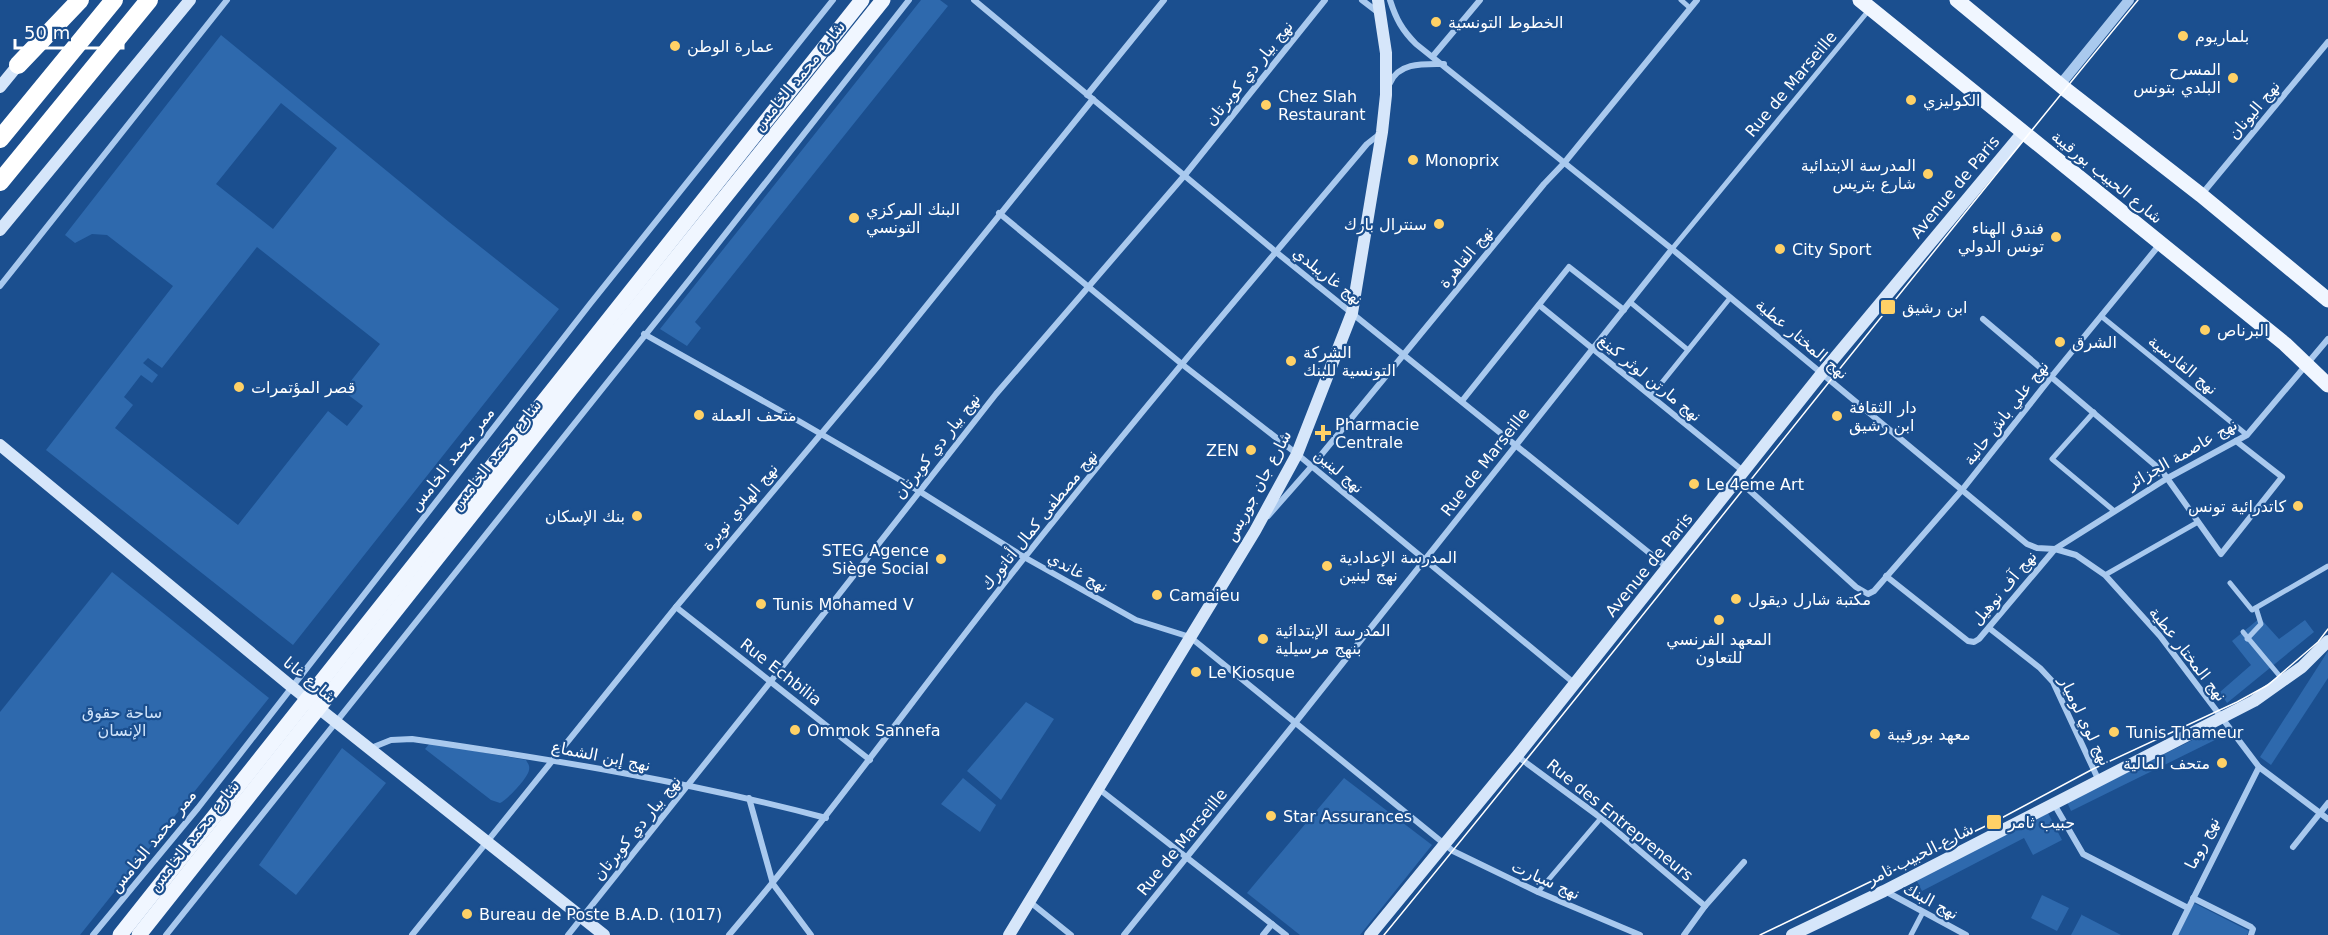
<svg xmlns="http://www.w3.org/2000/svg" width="2328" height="935" font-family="'DejaVu Sans','Noto Sans Arabic',sans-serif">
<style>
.green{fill:#2e69ad;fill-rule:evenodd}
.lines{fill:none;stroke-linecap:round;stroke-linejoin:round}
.pedestrian{stroke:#a9c9ee;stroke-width:5}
.minor{stroke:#a9c9ee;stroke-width:6}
.tertiary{stroke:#a9c9ee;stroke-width:10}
.secondary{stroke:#d6e6fa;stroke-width:12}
.primary{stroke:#f0f6ff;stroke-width:15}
.motorway{stroke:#fff;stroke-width:18}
.tram{stroke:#fff;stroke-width:1.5}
.poi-dot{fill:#ffd166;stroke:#1b4f8f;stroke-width:2}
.labels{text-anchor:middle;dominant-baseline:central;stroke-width:4.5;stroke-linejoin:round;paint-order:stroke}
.poi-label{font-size:16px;fill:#fff;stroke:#1b4f8f;text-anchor:start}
.street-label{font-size:16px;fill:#fff;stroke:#1b4f8f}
.park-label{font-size:16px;fill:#cfe3fa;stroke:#1b4f8f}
</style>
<rect width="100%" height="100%" fill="#1b4f8f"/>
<!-- green -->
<g class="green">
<path d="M921,0H940L948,6L695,322L701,328L687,346L660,329Z"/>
<path d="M221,35L449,222L559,309L293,645L46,450L173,286L107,235L92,234L75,243L65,235ZM281,103L337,148L273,229L216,184ZM257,247L380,344L343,391L363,406L347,426L328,411L238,525L115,428L133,405L124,397L141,375L152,383L158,375L143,363L148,358L162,368Z"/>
<path d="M112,572L269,698L80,935H0V712Z"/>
<path d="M2260,618L2279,639L2305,620L2314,632L2227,703L2220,692L2251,665L2232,641Z"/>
<path d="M2328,651V678L2271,765L2260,757Z"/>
<path d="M1026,702L1054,719L1001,800L967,771Z"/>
<path d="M2215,729L2219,738L2071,811L2067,802Z"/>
<path d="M430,743L526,760C528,764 530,765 529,770C528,778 507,800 500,803L491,800L425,749Z"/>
<path d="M342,748L386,783L296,895L259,865Z"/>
<path d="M963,778L996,805L980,832L941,804Z"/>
<path d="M1344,778L1432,845L1360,935H1300L1247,893Z"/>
<path d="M2047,811L2062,840L2033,855L2024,838L1922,891L1916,879Z"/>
<path d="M2042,895L2069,908L2057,931L2031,918Z"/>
<path d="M2194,903L2249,931L2247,935H2178Z"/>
<path d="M2082,914V915L2121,935H2071Z"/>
</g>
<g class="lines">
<!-- pedestrian -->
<g class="pedestrian">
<path d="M1681,0L1690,8"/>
<path d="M1672,249L1869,10"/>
<path d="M1630,302L1688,350"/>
<path d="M2101,316L2247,435"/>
<path d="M1651,396L1730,298"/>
<path d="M2094,412L2052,459L2113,510"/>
<path d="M2105,575L2198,522"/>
<path d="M2230,583L2252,610L2328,566"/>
<path d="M2243,632L2283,680"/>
<path d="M2247,639L2261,624L2256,608"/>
<path d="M1538,892L1601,818"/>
<path d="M1911,935L1923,912"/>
</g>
<!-- minor -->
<g class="minor">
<path d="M974,0L1276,252L1668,568"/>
<path d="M1362,0L1379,13"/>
<path d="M1390,0C1396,19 1402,30 1416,44L1672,249L2027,544L2037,548L2055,549L2076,555L2105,575L2160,636L2259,767L2328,819"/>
<path d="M1433,56L1480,0"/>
<path d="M1390,83C1399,62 1424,64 1444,64"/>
<path d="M1087,95L1164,0"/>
<path d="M2202,194L2328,42"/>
<path d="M999,213L1183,365L1297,454L1574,683"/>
<path d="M0,286L227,0"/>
<path d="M1539,305L1743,471"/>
<path d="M1983,319L2162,471L2221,554L2282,477L2236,441"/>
<path d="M644,334L797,420L919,491L1024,557L1136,620L1190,637L1453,851L1538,892L1640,935"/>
<path d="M1462,401L1569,267L1624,310"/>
<path d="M1738,480L1856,587L1868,594L1874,591L1962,490L2052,376L2160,244"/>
<path d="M1268,516L1312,466L1544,184L1565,162L1697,0"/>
<path d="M1886,576L1968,641L1974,642L1979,639L2055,549L2166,479L2247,435L2328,339"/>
<path d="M676,607L870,760"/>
<path d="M1989,628L2040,668L2053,682L2099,781"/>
<path d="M371,748L391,740L412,739C551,759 690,782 826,818"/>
<path d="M1517,756L1601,818L1705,906"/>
<path d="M1099,789L1286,935"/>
<path d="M749,798L773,884L811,935"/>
<path d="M2054,804L2083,854L2188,908"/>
<path d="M2293,847L2328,803"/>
<path d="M1885,891L1966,935"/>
<path d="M2193,898L2251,927L2253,929L2251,935"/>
<path d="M1030,902L1071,935"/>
<path d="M93,935L198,808L590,304L833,0"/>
<path d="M166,935L690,279L909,0"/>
<path d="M412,935L676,607L878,366L1093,99"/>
<path d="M568,935L771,681L996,394L1184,176L1325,0"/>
<path d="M729,935C833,813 925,682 1025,557C1136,417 1252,280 1367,144L1381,133"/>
<path d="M1124,935L1295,723L1672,249"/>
<path d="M1263,935L1272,924"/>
<path d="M1684,935L1705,906L1744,862"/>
<path d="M2175,935L2259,767"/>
</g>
<!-- tertiary -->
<path class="tertiary" d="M2060,85L2129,0"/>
<!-- secondary -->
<g class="secondary">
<path d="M0,87L18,65"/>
<path d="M0,230L190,0"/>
<path d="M0,445L292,687L604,935"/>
<path d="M1009,935L1255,531L1297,454L1352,313L1382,132L1386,95V53L1378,0"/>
<path d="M1370,935L1517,756L1822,373L2023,132"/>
<path d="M1792,935L1884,891L2254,701L2302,667L2328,641"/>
</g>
<!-- primary -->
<g class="primary">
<path d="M1860,0L2285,344L2328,385"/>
<path d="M1957,0L2065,89L2201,195L2328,300"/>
<path d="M120,935L862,0"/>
<path d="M139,935L571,389L883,0"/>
</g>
<!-- motorway -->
<g class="motorway">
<path d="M18,65L80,0"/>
<path d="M0,139L114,0"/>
<path d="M0,182L149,0"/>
</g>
<!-- tram -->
<g class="tram">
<path d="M1384,935C1638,625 1884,309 2138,0"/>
<path d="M1760,935L1994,822L2093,769L2237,702L2268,685L2318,642L2328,629"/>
</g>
</g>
<!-- markers -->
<g class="poi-dot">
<circle cx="1436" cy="22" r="6"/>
<circle cx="2183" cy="36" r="6"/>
<circle cx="675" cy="46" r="6"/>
<circle cx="2233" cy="78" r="6"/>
<circle cx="1911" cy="100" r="6"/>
<circle cx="1266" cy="105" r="6"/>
<circle cx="1413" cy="160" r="6"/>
<circle cx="1928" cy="174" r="6"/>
<circle cx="854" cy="218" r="6"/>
<circle cx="1439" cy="224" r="6"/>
<circle cx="2056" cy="237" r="6"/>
<circle cx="1780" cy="249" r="6"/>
<rect x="1880" y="299" width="16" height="16" rx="3"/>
<circle cx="2205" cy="330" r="6"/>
<circle cx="2060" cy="342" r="6"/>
<circle cx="1291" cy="361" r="6"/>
<circle cx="239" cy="387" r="6"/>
<circle cx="699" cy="415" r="6"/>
<circle cx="1837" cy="416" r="6"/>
<path d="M1320 424h6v6h6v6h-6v6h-6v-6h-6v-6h6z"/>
<circle cx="1251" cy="450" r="6"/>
<circle cx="1694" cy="484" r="6"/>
<circle cx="2298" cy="506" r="6"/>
<circle cx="637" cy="516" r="6"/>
<circle cx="941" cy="559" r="6"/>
<circle cx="1327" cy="566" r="6"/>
<circle cx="1157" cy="595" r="6"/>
<circle cx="1736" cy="599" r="6"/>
<circle cx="761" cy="604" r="6"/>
<circle cx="1719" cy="620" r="6"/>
<circle cx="1263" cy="639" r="6"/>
<circle cx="1196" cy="672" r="6"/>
<circle cx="795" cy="730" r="6"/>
<circle cx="2114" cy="732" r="6"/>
<circle cx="1875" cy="734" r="6"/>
<circle cx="2222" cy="763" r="6"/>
<circle cx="1271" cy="816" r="6"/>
<rect x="1986" y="814" width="16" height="16" rx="3"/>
<circle cx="467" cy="914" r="6"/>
</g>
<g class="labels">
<!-- poi labels -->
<g class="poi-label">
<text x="1448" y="22">الخطوط التونسية</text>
<text x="2195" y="36">بلماريوم</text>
<text x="687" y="46">عمارة الوطن</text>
<text x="2221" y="69" text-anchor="end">المسرح<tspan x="2221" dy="18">البلدي بتونس</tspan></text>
<text x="1278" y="96">Chez Slah<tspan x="1278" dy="18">Restaurant</tspan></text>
<text x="1923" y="100">الكوليزي</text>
<text x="1425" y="160">Monoprix</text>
<text x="1916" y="165" text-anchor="end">المدرسة الابتدائية<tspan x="1916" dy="18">شارع بتريس</tspan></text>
<text x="866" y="209">البنك المركزي<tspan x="866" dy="18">التونسي</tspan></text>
<text x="1427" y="224" text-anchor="end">سنترال بارك</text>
<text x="2044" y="228" text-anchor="end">فندق الهناء<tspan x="2044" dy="18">تونس الدولي</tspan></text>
<text x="1792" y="249">City Sport</text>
<text x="1902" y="307">ابن رشيق</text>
<text x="2217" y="330">البرناص</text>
<text x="2072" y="342">الشرق</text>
<text x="1303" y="352">الشركة<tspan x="1303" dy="18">التونسية للبنك</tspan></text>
<text x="251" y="387">قصر المؤتمرات</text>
<text x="1849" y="407">دار الثقافة<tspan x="1849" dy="18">ابن رشيق</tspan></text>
<text x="711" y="415">متحف العملة</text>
<text x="1335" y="424">Pharmacie<tspan x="1335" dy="18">Centrale</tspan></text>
<text x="1239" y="450" text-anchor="end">ZEN</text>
<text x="1706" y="484">Le 4eme Art</text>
<text x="2286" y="506" text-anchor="end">كاتدرائية تونس</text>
<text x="625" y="516" text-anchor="end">بنك الإسكان</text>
<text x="929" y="550" text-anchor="end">STEG Agence<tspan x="929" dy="18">Siège Social</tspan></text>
<text x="1339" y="557">المدرسة الإعدادية<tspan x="1339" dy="18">نهج لينين</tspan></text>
<text x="1169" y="595">Camaieu</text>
<text x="1748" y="599">مكتبة شارل ديقول</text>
<text x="773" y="604">Tunis Mohamed V</text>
<text x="1275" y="630">المدرسة الإبتدائية<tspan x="1275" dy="18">بنهج مرسيلية</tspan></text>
<text x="1719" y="639" text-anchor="middle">المعهد الفرنسي<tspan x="1719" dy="18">للتعاون</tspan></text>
<text x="1208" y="672">Le Kiosque</text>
<text x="807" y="730">Ommok Sannefa</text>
<text x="2126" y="732">Tunis Thameur</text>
<text x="1887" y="734">معهد بورقيبة</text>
<text x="2210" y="763" text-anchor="end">متحف المالية</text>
<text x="1283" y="816">Star Assurances</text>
<text x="2008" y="822">حبيب ثامر</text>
<text x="479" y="914">Bureau de Poste B.A.D. (1017)</text>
</g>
<!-- street labels -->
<g class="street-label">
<text transform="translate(1249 73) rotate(-51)">نهج بيار دي كوبرتان</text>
<text transform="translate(799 76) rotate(-51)">شارع محمد الخامس</text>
<text transform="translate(1791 84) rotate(-50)">Rue de Marseille</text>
<text transform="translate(2254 110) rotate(-50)">نهج اليونان</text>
<text transform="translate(2107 177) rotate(39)">شارع الحبيب بورقيبة</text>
<text transform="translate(1955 187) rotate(-50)">Avenue de Paris</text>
<text transform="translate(1466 257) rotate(-50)">نهج القاهرة</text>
<text transform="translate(1328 276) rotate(38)">نهج غاريبلدي</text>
<text transform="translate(1802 339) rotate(40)">نهج المختار عطية</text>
<text transform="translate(2183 365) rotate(39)">نهج القادسية</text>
<text transform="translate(1650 378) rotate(39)">نهج مارتن لوثر كينغ</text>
<text transform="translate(2006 413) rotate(-52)">نهج علي باش حانبة</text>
<text transform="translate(937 446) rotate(-52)">نهج بيار دي كوبرتان</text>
<text transform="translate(2182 454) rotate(-30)">نهج عاصمة الجزائر</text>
<text transform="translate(496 455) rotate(-52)">شارع محمد الخامس</text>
<text transform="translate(452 459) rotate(-52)">ممر محمد الخامس</text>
<text transform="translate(1485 462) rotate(-52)">Rue de Marseille</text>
<text transform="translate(1339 471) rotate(40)">نهج لينين</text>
<text transform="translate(1258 486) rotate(-62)">شارع جان جوريس</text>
<text transform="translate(740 507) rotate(-50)">نهج الهادي نويرة</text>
<text transform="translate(1039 520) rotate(-51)">نهج مصطفى كمال أتاتورك</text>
<text transform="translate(1649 565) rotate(-51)">Avenue de Paris</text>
<text transform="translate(1078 572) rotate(29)">نهج غاندي</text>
<text transform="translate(2004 588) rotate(-50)">نهج آف نوهيل</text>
<text transform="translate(2188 654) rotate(52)">نهج المختار عطية</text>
<text transform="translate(781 672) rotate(38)">Rue Echbilia</text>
<text transform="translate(310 680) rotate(39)">شارع غانا</text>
<text transform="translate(2085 721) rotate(64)">نهج لوي لوميار</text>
<text transform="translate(601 756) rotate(11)">نهج إبن الشماع</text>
<text transform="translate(1620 820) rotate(39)">Rue des Entrepreneurs</text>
<text transform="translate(637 828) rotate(-51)">نهج بيار دي كوبرتان</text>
<text transform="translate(194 836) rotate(-52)">شارع محمد الخامس</text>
<text transform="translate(153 841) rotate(-51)">ممر محمد الخامس</text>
<text transform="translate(1182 842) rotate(-51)">Rue de Marseille</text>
<text transform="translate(2202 843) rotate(-63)">نهج روما</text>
<text transform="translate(1920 854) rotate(-27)">شارع الحبيب ثامر</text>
<text transform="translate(1546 880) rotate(24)">نهج سبارت</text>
<text transform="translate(1931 901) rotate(28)">نهج البنك</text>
</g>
<!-- park labels -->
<g class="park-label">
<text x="122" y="712">ساحة حقوق<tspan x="122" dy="18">الإنسان</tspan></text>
</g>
</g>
<!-- scale -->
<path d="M15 39v9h108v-9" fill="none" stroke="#ffffff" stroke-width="3"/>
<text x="24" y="39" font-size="18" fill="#ffffff" stroke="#1b4f8f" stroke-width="4.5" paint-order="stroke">50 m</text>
</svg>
